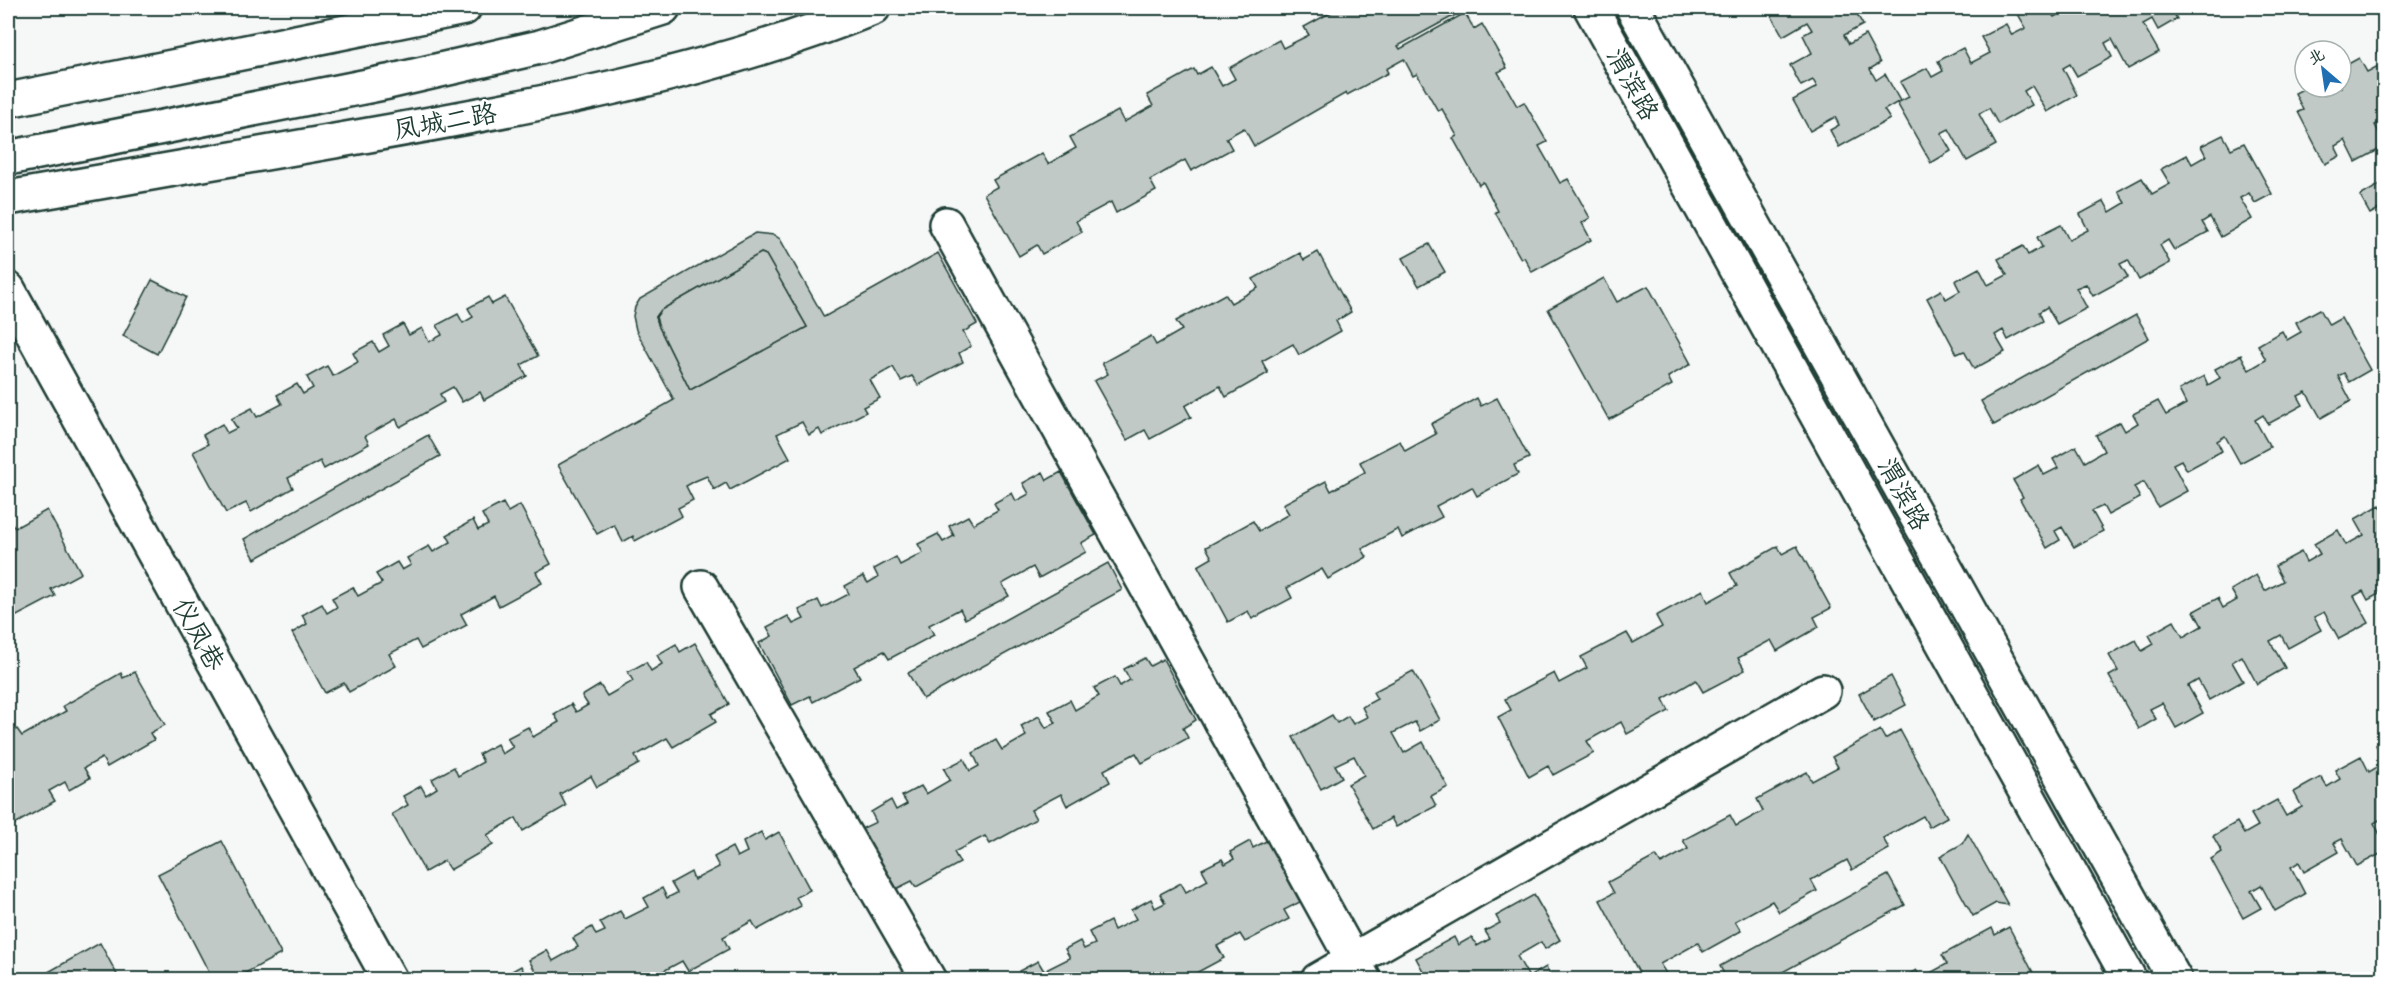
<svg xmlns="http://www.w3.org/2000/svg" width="2392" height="987" font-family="Itim,'LXGW WenKai TC',sans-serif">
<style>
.building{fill:#c0c9c6;stroke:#1f3d34;stroke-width:1.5;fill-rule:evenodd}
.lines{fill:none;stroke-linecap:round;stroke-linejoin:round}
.minor-casing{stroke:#1f3d34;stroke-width:38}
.major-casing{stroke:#1f3d34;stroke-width:38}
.minor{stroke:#fff;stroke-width:33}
.major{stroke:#fff;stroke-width:33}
.labels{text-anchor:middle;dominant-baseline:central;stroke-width:4.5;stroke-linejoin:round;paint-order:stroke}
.street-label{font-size:26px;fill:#1f3d34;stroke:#fff}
</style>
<rect width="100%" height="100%" fill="#f6f7f7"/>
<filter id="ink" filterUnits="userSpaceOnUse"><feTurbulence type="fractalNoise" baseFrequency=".0167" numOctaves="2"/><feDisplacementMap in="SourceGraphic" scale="12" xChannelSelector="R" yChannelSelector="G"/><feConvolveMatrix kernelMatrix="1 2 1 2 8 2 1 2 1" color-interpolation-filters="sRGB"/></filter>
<g filter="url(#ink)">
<!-- building -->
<g class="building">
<path d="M1339,8H1356L1357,10L1360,8H1468L1398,46L1400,49L1465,13L1474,29L1482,24L1507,68L1498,72L1517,106L1524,102L1547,142L1539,146L1560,183L1568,179L1590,218L1582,223L1591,240L1532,272L1524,257L1521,259L1495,212L1498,211L1483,182L1479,185L1453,138L1457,136L1442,109L1438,111L1417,74L1413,76L1404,59L1386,69L1388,73L1347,95L1346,93L1254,146L1244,128L1226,138L1232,149L1191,171L1185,160L1150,180L1156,191L1116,213L1111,202L1076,221L1082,232L1042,254L1037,245L1019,256L984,194L997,187L993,180L1042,153L1048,164L1076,148L1070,137L1118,111L1124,122L1153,106L1147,95L1194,69L1197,75L1211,67L1222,86L1235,79L1229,68L1279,40L1283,48L1309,35L1304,27Z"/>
<path d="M1767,8H1874L1858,16L1863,25L1844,35L1849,44L1865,35L1880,63L1870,69L1876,80L1885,74L1900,101L1884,110L1890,119L1839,147L1830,130L1839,125L1835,117L1810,131L1793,100L1817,87L1813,80L1801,86L1790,65L1812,53L1803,35L1812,30L1807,22L1783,36Z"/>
<path d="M2030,8H2048L2054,17L2071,8H2171L2177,19L2158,30L2152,19L2143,24L2159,52L2128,69L2112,39L2105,43L2112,57L2077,76L2070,64L2063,68L2077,95L2047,112L2032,86L2024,91L2032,105L1998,124L1989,108L1979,114L1996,145L1967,161L1949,129L1941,133L1951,151L1931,163L1897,103L1909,97L1900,82L1927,68L1932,77L1943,71L1938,61L1963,48L1971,63L1990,53L1981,37L2006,24L2012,35L2026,28L2018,14Z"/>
<path d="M2384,47V120L2375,125L2384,142V147L2356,162L2345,140L2335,146L2340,156L2325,164L2298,112L2303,110L2295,93L2307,87H2324L2325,89L2341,87V68L2359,58L2367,72L2384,63L2377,51Z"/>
<path d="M2223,135L2231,149L2244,143L2272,194L2255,203L2249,193L2240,198L2252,219L2221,237L2210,217L2202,222L2208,232L2174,250L2168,240L2160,245L2170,263L2139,280L2128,260L2120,264L2128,277L2093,296L2086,284L2076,288L2087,308L2057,324L2047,307L2039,312L2043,321L2008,340L2003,330L1995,335L2005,352L1974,369L1964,351L1957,354L1927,298L1941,290L1946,299L1960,291L1955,281L1979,268L1988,285L2007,275L1998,259L2023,246L2028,255L2042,247L2037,237L2061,225L2069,240L2088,230L2080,214L2104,201L2110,212L2125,203L2118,191L2142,178L2152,194L2170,184L2161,169L2187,155L2192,164L2206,156L2201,146Z"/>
<path d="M2384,182V206L2370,214L2360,196Z"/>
<path d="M755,233L774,235L780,239L824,317L938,253L977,324L963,332L971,346L959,353L963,362L918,385L912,376L901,381L893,367L870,380L880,398L863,407L866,412L822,435L819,429L809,435L802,422L777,434L790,458L730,490L726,483L714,490L707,476L695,481L686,486L693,500L678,508L682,516L635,541L633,536L623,542L614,525L597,534L558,465L674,400L636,330L633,316L635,307L640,299ZM761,253L766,255L807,327L690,390L659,327L656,317L661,310Z"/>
<path d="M1429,244L1445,272L1419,286L1403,258Z"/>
<path d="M1318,252L1351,312L1336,321L1341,331L1299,355L1293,344L1262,361L1268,373L1226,397L1220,386L1185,406L1191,417L1150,439L1145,430L1127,440L1094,381L1108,374L1102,363L1151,336L1156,345L1182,330L1176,321L1225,294L1231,303L1258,288L1253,279L1300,253L1304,260Z"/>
<path d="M761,253L766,255L807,327L690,390L659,327L656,317L661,310Z"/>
<path d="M1604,278L1617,302L1648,286L1691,364L1668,377L1672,385L1609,420L1548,309Z"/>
<path d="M152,280L186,297L157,354L123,336Z"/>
<path d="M488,297L492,304L505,297L538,356L521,365L527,376L484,400L480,392L462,402L453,387L440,394L444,402L400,427L396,419L365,436L369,444L324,469L320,461L288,478L293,488L251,512L246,503L226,513L193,452L208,444L203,435L222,424L227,433L237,428L231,419L252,408L257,417L282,404L277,395L297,384L303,394L313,388L307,377L327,366L333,376L358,362L353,353L373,342L379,352L389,346L383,335L403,324L409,335L422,328L429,342L442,335L437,325L458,314L463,323L473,317L468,308Z"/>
<path d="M2320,309L2329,325L2341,318L2370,370L2349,382L2344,373L2338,376L2351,401L2321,418L2306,392L2298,396L2303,405L2268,424L2263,415L2255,420L2270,447L2240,463L2225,436L2217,441L2222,451L2187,470L2181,460L2173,464L2187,491L2158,507L2144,482L2134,487L2140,498L2108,515L2103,506L2092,511L2103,531L2074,547L2062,527L2055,531L2060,540L2047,548L2020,499L2023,497L2013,480L2039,465L2044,475L2058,468L2053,459L2076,446L2085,462L2104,451L2096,435L2120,422L2125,431L2138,423L2133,414L2158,401L2166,415L2186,404L2179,390L2204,376L2208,385L2220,378L2215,369L2241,355L2249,370L2266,360L2258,345L2282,331L2287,340L2301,332L2296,322Z"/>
<path d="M2136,315L2149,338L1994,425L1981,401Z"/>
<path d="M1477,398L1481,406L1497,398L1529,458L1514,465L1518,474L1477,496L1472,487L1436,506L1442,517L1402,538L1398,529L1362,549L1367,557L1328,579L1322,569L1287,588L1292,598L1252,619L1248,611L1228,622L1198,566L1212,558L1206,547L1253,521L1259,531L1289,514L1283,504L1326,481L1331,491L1365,472L1360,462L1400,441L1405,451L1436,434L1431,424Z"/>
<path d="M428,435L440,456L255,559L244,539Z"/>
<path d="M1043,472L1047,480L1061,472L1096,535L1081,543L1086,552L1039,578L1033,567L1002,584L1009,596L965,619L960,609L929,625L934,635L889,659L884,651L854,667L860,677L813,702L810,696L792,705L759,643L772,636L767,627L788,616L793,624L804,619L799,610L818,600L822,608L849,594L845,586L863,576L868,583L878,577L874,569L896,557L900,565L923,553L918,544L938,534L943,542L954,536L949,526L968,516L973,524L998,510L994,503L1012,493L1016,501L1029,494L1023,483Z"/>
<path d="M503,503L508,512L520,505L551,564L536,572L542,583L499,606L494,596L461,614L467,625L421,649L416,640L389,654L396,666L349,692L344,683L325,693L292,633L307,624L302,615L322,604L327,613L337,607L332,598L353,587L358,596L382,583L376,574L397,562L402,570L411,565L407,558L429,546L433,552L451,542L447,535L473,520L478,530L488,525L482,514Z"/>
<path d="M2380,505L2384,512V591L2368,600L2363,591L2354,596L2369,623L2339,639L2324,612L2314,617L2321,630L2288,648L2281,635L2270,641L2285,668L2257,684L2242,656L2232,662L2243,681L2209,700L2198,680L2188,686L2203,713L2176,728L2162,703L2150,709L2156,719L2139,729L2109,676L2118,671L2109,655L2136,640L2142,651L2154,644L2149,635L2174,621L2183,637L2202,626L2194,611L2218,598L2223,608L2237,600L2231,590L2256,575L2265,591L2283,581L2275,566L2301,552L2306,562L2320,554L2314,544L2338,530L2346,545L2364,535L2355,519Z"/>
<path d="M47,510L81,573L51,589L55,596L11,619L8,613V518L15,528Z"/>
<path d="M1778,546L1782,554L1797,546L1831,608L1814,617L1819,627L1777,651L1771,640L1738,658L1745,670L1703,692L1696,680L1663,699L1669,711L1627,734L1621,722L1587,741L1594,753L1553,775L1548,766L1529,777L1498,717L1511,710L1505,699L1554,673L1559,683L1587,668L1581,657L1627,633L1633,643L1662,627L1656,616L1703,590L1708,602L1737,586L1730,573Z"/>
<path d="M1108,563L1122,590L923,699L908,673Z"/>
<path d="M695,643L729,704L711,714L716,722L673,747L667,738L635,756L639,764L597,787L591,776L560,794L566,806L523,831L516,818L487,835L493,845L450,870L444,861L425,872L392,814L408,805L403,796L421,786L426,795L437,788L432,779L454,767L458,776L483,762L479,754L497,744L502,754L513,747L507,738L528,727L533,737L559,722L554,714L571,704L576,712L588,705L582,696L600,685L607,696L633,681L628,672L646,662L651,671L662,664L657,655L676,644L680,652Z"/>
<path d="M1145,658L1150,666L1163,659L1196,720L1183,728L1188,738L1142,763L1136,753L1104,770L1110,782L1067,806L1061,794L1031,810L1036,819L990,844L985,836L954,852L960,863L916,887L912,881L894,890L861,829L876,822L871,812L891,800L896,810L907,804L902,796L921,786L926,794L950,780L944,769L964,759L970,771L979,766L973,753L996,740L1002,750L1026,736L1021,726L1039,716L1046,728L1056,723L1049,711L1070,700L1075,710L1099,696L1094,688L1115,677L1120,686L1130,680L1124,669Z"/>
<path d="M1413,671L1440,720L1420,731L1415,722L1393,733L1404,753L1423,742L1448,787L1431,796L1436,806L1396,827L1391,818L1373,829L1348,784L1364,775L1354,756L1335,765L1342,777L1321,789L1293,737L1332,715L1337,723L1348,716L1353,724L1367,717L1362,707L1377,699L1373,692Z"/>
<path d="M135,672L165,725L150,733L154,740L107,767L102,758L84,768L90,778L69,790L65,782L49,791L55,801L8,828V734L17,729L22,736L66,711L63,706L121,673L123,678Z"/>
<path d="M1891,676L1906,705L1874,722L1859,694Z"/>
<path d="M1880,730L1885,739L1900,730L1947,817L1929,827L1923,816L1883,838L1889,849L1852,870L1847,860L1811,880L1817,891L1779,912L1772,901L1735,921L1741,931L1703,952L1698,943L1660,964L1667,975L1658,980H1643L1600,900L1614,893L1608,882L1656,856L1661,864L1688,849L1683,840L1730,815L1736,826L1763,811L1757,799L1807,772L1812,781L1838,767L1832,757Z"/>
<path d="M2384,740V760L2376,745Z"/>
<path d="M2361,756L2369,772L2384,763V826L2381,819L2374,823L2384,842V852L2357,866L2342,839L2334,843L2339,852L2304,872L2299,862L2291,867L2305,894L2275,911L2261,885L2251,891L2261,908L2243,918L2211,859L2222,852L2213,836L2237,822L2244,834L2258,826L2251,814L2277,800L2286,816L2302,807L2294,792L2321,777L2327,787L2340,779L2335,770Z"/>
<path d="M761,832L765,840L779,832L810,890L796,897L801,906L757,930L752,921L723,937L729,949L688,971L682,961L654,976L656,980H505L503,976L521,966L526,976L535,971L529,960L547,950L553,961L578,947L573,938L592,927L596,935L605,931L600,922L620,911L625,919L649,907L644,898L662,888L667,898L677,893L671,883L691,872L694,880L719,867L714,857L732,847L737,857L747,852L743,842Z"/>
<path d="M1968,834L2008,905L1996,903L1973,916L1940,856L1962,844Z"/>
<path d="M1268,840L1300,902L1284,910L1289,919L1245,942L1240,934L1217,946L1224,958L1183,980H1171L1167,973L1155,980H1024L1019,971L1038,961L1044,971L1070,958L1065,949L1080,941L1084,949L1095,944L1089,932L1110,921L1114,930L1136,919L1131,910L1151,899L1155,908L1165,903L1160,894L1181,883L1186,892L1208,880L1202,869L1222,859L1225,864L1234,859L1230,852L1250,841L1253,848Z"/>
<path d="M222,841L281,954L232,980H213L158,874Z"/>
<path d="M1888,875L1905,905L1768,980H1727L1720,966Z"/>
<path d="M1534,895L1560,940L1545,949L1541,942L1517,956L1529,977L1546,967L1553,980H1480L1477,975L1469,980H1428L1416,958L1454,937L1458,945L1472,937L1477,946L1490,939L1485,931L1500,923L1496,916Z"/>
<path d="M2009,927L2037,980H1900L1916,970L1921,978L1947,964L1942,955L1992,928L1995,935Z"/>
<path d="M100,943L120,980H34Z"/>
</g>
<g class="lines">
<defs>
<g id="minor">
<path d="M1591,8L2130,980"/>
<path d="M1633,8L2175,980"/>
<path d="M8,100L464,8"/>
<path d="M946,224L1364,980"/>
<path d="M8,289L390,980"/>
<path d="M701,587L929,980"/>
<path d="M1318,980L1823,691"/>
</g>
<g id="major">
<path d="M8,158L388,82L540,47L663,8"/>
<path d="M8,198C128,177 249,156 369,135C539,105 713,73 873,8"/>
</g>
</defs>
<!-- minor casing -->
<use href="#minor" class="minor-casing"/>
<!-- major casing -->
<use href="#major" class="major-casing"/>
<!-- minor -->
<use href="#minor" class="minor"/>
<!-- major -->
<use href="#major" class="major"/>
</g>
</g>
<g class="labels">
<!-- street labels -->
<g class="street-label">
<text transform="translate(1633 84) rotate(61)">渭滨路</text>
<text transform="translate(445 121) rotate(-10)">凤城二路</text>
<text transform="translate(1904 494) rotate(61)">渭滨路</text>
<text transform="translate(199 634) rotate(61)">仪凤巷</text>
</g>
</g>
<!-- margin -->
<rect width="2392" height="987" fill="none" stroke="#fff" stroke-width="30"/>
<rect x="15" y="15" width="2362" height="957" fill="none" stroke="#1f3d34" stroke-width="2" filter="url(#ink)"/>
<!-- north arrow -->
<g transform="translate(2323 69) rotate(331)"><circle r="28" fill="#ffffff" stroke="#a5b1ae" stroke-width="1.5"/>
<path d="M0-4.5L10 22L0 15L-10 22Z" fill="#1f6fb2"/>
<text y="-9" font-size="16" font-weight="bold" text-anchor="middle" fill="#1f3d34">北</text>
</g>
</svg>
